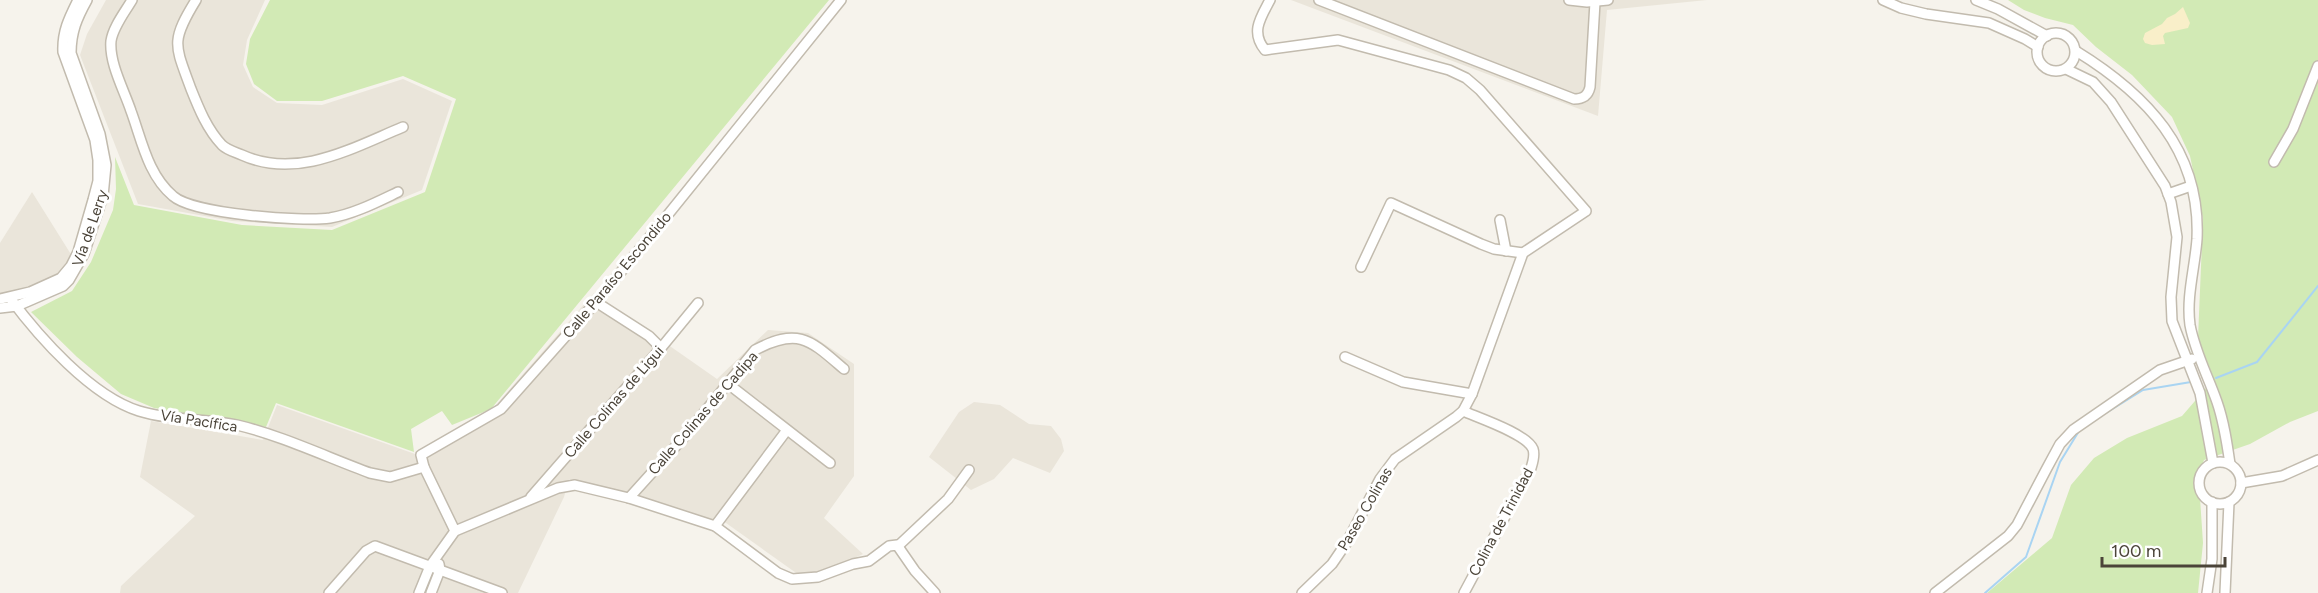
<svg xmlns="http://www.w3.org/2000/svg" width="2318" height="593" font-family="Figtree,sans-serif">
<style>
.residential{fill:#eae5da}
.green{fill:#d2eab5}
.sand{fill:#f9efc9}
.lines{fill:none;stroke-linecap:round;stroke-linejoin:round}
.stream{stroke:#a9d4f2;stroke-width:2}
.minor-casing{stroke:#c2bbae;stroke-width:12}
.minor{stroke:#fff;stroke-width:9}
.labels{text-anchor:middle;dominant-baseline:central;stroke-width:6;stroke-linejoin:round;paint-order:stroke}
.street-label{font-size:15px;fill:#4b4439;stroke:#fff}
</style>
<rect width="100%" height="100%" fill="#f6f3ec"/>
<!-- residential -->
<g class="residential">
<path d="M106,0H265L247,40L243,65L253,87L277,103L322,105L403,79L452,101L422,190L332,227L232,221L138,204L80,55L87,34Z"/>
<path d="M1291,0H1707L1607,10L1598,116Z"/>
<path d="M32,192L72,256L62,273L55,278L9,294H0V243Z"/>
<path d="M594,293L717,379L768,330L808,333L854,364V476L824,518L863,554L819,575H799L726,523L569,479L564,497L518,593H120L121,586L195,516L140,477L151,421L263,440L277,405L415,454L489,413Z"/>
<path d="M974,402L1000,405L1029,424L1051,426L1061,439L1064,451L1050,473L1013,458L994,479L971,490L929,457L959,412Z"/>
</g>
<!-- green -->
<g class="green">
<path d="M270,0H829L491,409L452,425L442,411L411,429L414,452L276,403L266,427L154,408L121,394L77,357L31,312L72,291L91,262L113,210L116,189L115,157L134,205L242,225L332,230L425,192L456,99L403,76L322,101H277L254,84L246,64L250,39Z"/>
<path d="M2008,0H2318V411L2290,422L2250,444L2204,460L2196,482L2200,498L2203,543L2198,593H1987L2052,538L2071,485L2094,458L2127,438L2182,416L2214,379L2198,338L2203,218L2190,156L2172,117L2132,75L2096,47L2073,25L2045,18L2024,10Z"/>
</g>
<!-- sand -->
<path class="sand" d="M2183,7L2190,23L2188,28L2165,33L2163,36L2165,44L2152,45L2145,43L2143,39L2145,33L2162,24L2167,18L2175,14Z"/>
<g class="lines">
<!-- stream -->
<g class="stream">
<path d="M2216,378L2257,362L2318,286"/>
<path d="M2106,413L2143,390L2191,382"/>
<path d="M1985,593L2026,557L2060,462L2079,431"/>
</g>
<defs>
<g id="minor">
<path d="M132,0C125,12 113,27 111,41C109,63 124,90 131,111C142,141 148,175 173,196C193,214 302,222 330,218C354,214 377,202 398,192"/>
<path d="M196,0C170,42 175,45 191,89C199,109 207,129 222,145C227,150 235,152 242,155C297,180 352,148 403,127"/>
<path d="M1270,0C1261,17 1250,32 1265,50L1338,40L1449,70L1466,78L1480,90L1586,211L1523,253L1472,394L1463,411L1456,417L1395,459L1380,479L1347,542L1332,564L1302,593"/>
<path d="M1319,0L1574,99C1583,99 1588,96 1590,87L1595,2"/>
<path d="M1569,0L1587,2L1608,0"/>
<path d="M1883,0L1901,8L1926,14L1989,23L2025,39L2038,47"/>
<path d="M1976,0L1998,9L2047,36"/>
<circle cx="2056" cy="52" r="19"/>
<path d="M2076,51C2146,94 2201,150 2197,239C2195,267 2186,297 2190,325C2195,352 2208,376 2217,402C2224,422 2227,443 2230,464"/>
<path d="M2066,69L2093,82L2111,102L2165,186L2171,202L2177,237L2171,297L2172,321L2200,393L2213,463"/>
<path d="M2274,162L2293,129L2318,66"/>
<path d="M2168,194L2191,186"/>
<path d="M1500,220L1506,251"/>
<path d="M1361,267L1391,203L1481,244L1494,249L1523,253"/>
<path d="M10,298C39,337 91,396 139,411C171,421 205,418 237,425C280,435 329,458 370,473L390,477L424,467"/>
<path d="M0,299L30,292L61,278L71,266L78,252L93,200L98,181V160L95,140L63,52C62,32 69,18 78,0"/>
<path d="M596,302L649,336L661,348"/>
<path d="M0,308L17,306L63,286L69,280L84,254L103,196L106,165L100,134L71,53C71,32 77,18 87,0"/>
<path d="M1345,357L1403,382L1472,394"/>
<path d="M727,383L830,463"/>
<path d="M1463,411C1479,418 1527,434 1533,449C1535,455 1533,462 1531,468L1464,593"/>
<circle cx="2220" cy="483" r="21"/>
<path d="M2241,483L2282,476L2318,460"/>
<path d="M531,497L661,348L698,303"/>
<path d="M629,498L685,436L755,350C799,327 810,340 844,369"/>
<path d="M715,526L787,430"/>
<path d="M455,531L424,467L421,455L501,409L596,302L662,222L841,0"/>
<path d="M898,546L948,499L969,470"/>
<path d="M329,593L366,551L375,546L502,593"/>
<path d="M419,593L430,566L455,531L558,488L575,485L629,498L715,526L778,573L792,579L818,577L853,564L869,561L889,546L897,545L915,571L935,593"/>
<path d="M431,593L440,570L439,564"/>
<path d="M1935,593L2008,536L2017,525L2047,468L2060,444L2073,430L2160,370L2192,359"/>
<path d="M2207,593L2212,559V502"/>
<path d="M2225,593L2229,502"/>
</g>
</defs>
<!-- minor casing -->
<use href="#minor" class="minor-casing"/>
<!-- minor -->
<use href="#minor" class="minor"/>
</g>
<g class="labels">
<!-- street labels -->
<g class="street-label">
<text transform="translate(90 228) rotate(-71)">Vía de Lerry</text>
<text transform="translate(617 275) rotate(-50)">Calle Paraíso Escondido</text>
<text transform="translate(614 402) rotate(-49)">Calle Colinas de Ligui</text>
<text transform="translate(703 413) rotate(-49)">Calle Colinas de Cadipa</text>
<text transform="translate(199 421) rotate(9)">Vía Pacífica</text>
<text transform="translate(1365 509) rotate(-60)">Paseo Colinas</text>
<text transform="translate(1501 522) rotate(-62)">Colina de Trinidad</text>
</g>
</g>
<!-- scale -->
<path d="M2102 557v9h123v-9" fill="none" stroke="#4b4439" stroke-width="3"/>
<text x="2111" y="557" font-size="18" fill="#4b4439" stroke="#ffffff" stroke-width="4.5" paint-order="stroke">100 m</text>
</svg>
